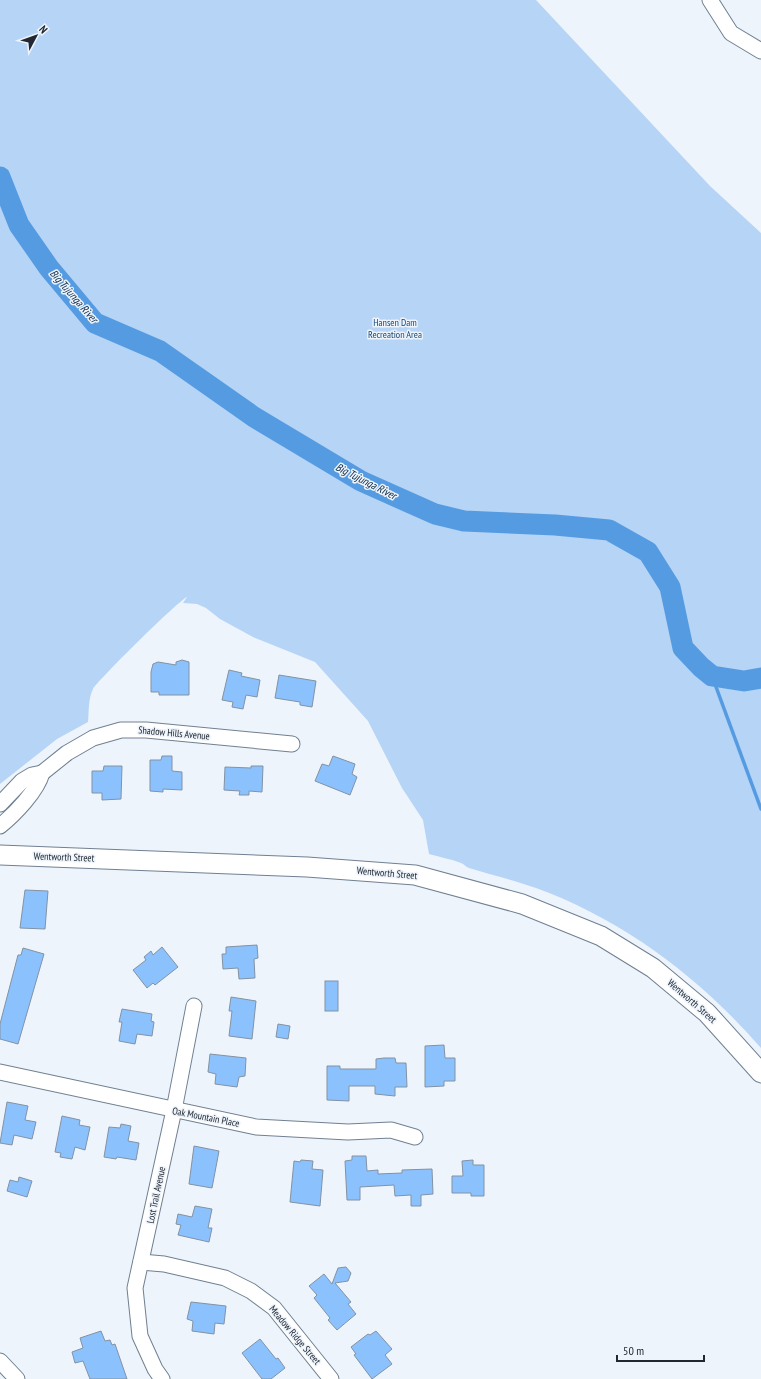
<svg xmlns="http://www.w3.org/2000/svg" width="761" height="1379" font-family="'PT Sans Narrow',sans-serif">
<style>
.green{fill:#b6d4f5}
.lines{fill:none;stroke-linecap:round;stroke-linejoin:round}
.stream{stroke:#559be2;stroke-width:3.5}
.river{stroke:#559be2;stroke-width:21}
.building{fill:#8bc2fe;stroke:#8292a4}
.minor-casing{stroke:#708091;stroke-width:17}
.major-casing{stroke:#708091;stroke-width:21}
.minor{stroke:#fff;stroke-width:15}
.major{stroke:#fff;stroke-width:19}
.labels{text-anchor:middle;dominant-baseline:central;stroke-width:3;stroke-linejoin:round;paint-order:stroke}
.park-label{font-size:10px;fill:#154675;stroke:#edf4fc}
.street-label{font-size:10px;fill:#222830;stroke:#edf4fc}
.water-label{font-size:11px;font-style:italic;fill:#0e2b47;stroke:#edf4fc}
</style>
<rect width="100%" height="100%" fill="#edf4fc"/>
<!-- green -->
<path class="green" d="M0,0H536L710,186L761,233V1048C700,978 624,920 536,888C514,880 491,875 469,868C466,867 464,864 461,863C451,859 439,857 429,854L423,820L402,788L368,721L315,662L253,637L220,619L206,608L197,604L183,603L187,597C178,601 99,679 93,689C88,699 89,711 88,722L57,739L0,784Z"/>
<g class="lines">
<!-- stream -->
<path class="stream" d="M712,676L761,809"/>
<!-- river -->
<path class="river" d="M0,177L19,225L49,268L95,323L160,351L254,417L361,481L435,514L464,521L555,525L609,530L648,552L670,587L683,648L701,667L712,676L744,681L761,678"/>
</g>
<!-- building -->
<g class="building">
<path d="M182,660L189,662V695H159V692H151V672L153,664L158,662L176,665V662Z"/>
<path d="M229,670L242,673L241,676L260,680L257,697L246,695L243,709L232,707L233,702L222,700Z"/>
<path d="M279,675L316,681L312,707L300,705V702L275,698Z"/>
<path d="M162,756H172V771L182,772V790L163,789V792L150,791V760H161Z"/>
<path d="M333,756L355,764L352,774L357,777L350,795L315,781L322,764L329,766Z"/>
<path d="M104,766H122L121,799L102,800V793H92V771H103Z"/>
<path d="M251,766H263L262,792L249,791V795H239L240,791L224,790L225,767L251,768Z"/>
<path d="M25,890L48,891L45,929L20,928Z"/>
<path d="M257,945L258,958L254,959L255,978L239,979L238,968L223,969L222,954H226V947Z"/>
<path d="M162,947L178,967L155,985L153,983L147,988L133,970L146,960L144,957L151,951L153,955Z"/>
<path d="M23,948L44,954L18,1044L0,1039V1024L18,955H21Z"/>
<rect x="325" y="981" width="13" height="30"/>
<path d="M231,997L256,1001L252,1039L229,1036L232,1011H229Z"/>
<path d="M122,1009L152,1014L151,1021L154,1022L152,1036L137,1034L135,1044L119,1041L122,1022H119Z"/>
<path d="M278,1024L290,1026L288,1039L276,1037Z"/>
<path d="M444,1045L445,1058H455V1081H444V1086L425,1087V1046Z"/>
<path d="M210,1054L246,1058L245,1076L239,1077L237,1087L215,1084L216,1074L208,1072Z"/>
<path d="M384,1058H395L396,1063H406L407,1087H395V1096L375,1094V1086H349V1101L327,1100V1066H340V1069H376V1059Z"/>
<path d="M7,1102L28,1106L25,1120L36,1122L32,1139L14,1135L12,1145L0,1143Z"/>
<path d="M62,1116L80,1120L79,1125L90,1127L85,1150L75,1147L72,1159L60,1157L61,1153L55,1152Z"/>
<path d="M121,1124L131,1126L128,1141L139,1143L136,1160L117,1157L116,1159L104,1157L109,1127L120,1128Z"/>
<path d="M194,1146L219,1151L212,1188L189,1184Z"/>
<path d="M352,1156H366L367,1171L378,1170V1174L402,1173V1170L432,1169L433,1194L421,1195V1206H411V1195L395,1196L394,1185L360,1187V1200H347L345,1161L352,1160Z"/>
<path d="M301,1160L313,1161L312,1169L323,1170L320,1206L290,1202L294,1161L300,1162Z"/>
<path d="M473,1160V1165H484V1196H471V1193H452V1176H463L462,1161Z"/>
<path d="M19,1177L32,1181L27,1197L7,1191L10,1180L18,1182Z"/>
<path d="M195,1206L212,1209L208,1228H212L209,1242L178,1235L181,1225L176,1224L178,1214L192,1217Z"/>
<path d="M346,1267L351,1273L348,1281L335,1283L351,1302L348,1304L356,1314L337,1330L328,1320L330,1318L314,1298L317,1295L309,1286L324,1274L332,1284L338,1268Z"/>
<path d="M191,1302L226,1306L224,1324L215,1323L214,1334L192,1331L193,1321L187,1319Z"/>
<path d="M101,1331L105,1341L110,1340L112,1345L115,1344L127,1379H90L83,1361L75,1363L72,1352L83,1348L80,1338Z"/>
<path d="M376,1331L392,1349L385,1355L392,1364L372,1379L354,1355L356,1354L351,1347L368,1334L370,1335Z"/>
<path d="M260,1339L276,1359L278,1358L285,1368L271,1379H262L242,1353Z"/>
</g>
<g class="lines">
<defs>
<g id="minor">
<path d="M710,0L731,33L761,51"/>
<path d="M0,804L22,781L32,775L42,773L67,753L93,738L121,730H146L292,744"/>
<path d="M0,826C15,814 37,791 42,773"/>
<path d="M0,1072L256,1127L348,1132L391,1130L415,1137"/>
<path d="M141,1262L164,1264L225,1278L251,1291L274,1308L331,1379"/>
<path d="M0,1361L17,1379"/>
<path d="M162,1379L155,1369L140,1336L135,1288L174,1110L194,1006"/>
</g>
<path id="major" d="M0,855L307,867L415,875L522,904L601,936L653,968L707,1013L761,1073"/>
</defs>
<!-- minor casing -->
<use href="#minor" class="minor-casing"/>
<!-- major casing -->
<use href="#major" class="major-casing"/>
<!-- minor -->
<use href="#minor" class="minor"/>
<!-- major -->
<use href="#major" class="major"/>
</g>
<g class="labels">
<!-- park labels -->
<g class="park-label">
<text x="395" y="322">Hansen Dam<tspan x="395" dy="12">Recreation Area</tspan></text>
</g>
<!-- street labels -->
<g class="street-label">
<text transform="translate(174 733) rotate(5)">Shadow Hills Avenue</text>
<text transform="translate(64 857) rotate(2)">Wentworth Street</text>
<text transform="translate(387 873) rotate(5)">Wentworth Street</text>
<text transform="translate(692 1001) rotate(41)">Wentworth Street</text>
<text transform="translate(206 1117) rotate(11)">Oak Mountain Place</text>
<text transform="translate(156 1195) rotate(-78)">Lost Trail Avenue</text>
<text transform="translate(295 1335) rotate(50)">Meadow Ridge Street</text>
</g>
<!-- water labels -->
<g class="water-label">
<text transform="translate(74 296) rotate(49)">Big Tujunga River</text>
<text transform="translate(366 481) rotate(27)">Big Tujunga River</text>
</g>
</g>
<!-- north arrow -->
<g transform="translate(36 36) rotate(49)" stroke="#edf4fc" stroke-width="3" paint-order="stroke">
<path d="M0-3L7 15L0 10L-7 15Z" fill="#222830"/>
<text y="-6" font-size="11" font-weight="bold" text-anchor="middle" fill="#222830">N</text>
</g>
<!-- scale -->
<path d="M617 1355v6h87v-6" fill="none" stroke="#222830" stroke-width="2"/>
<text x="623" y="1355" font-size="12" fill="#222830" stroke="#edf4fc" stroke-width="3" paint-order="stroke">50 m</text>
</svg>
